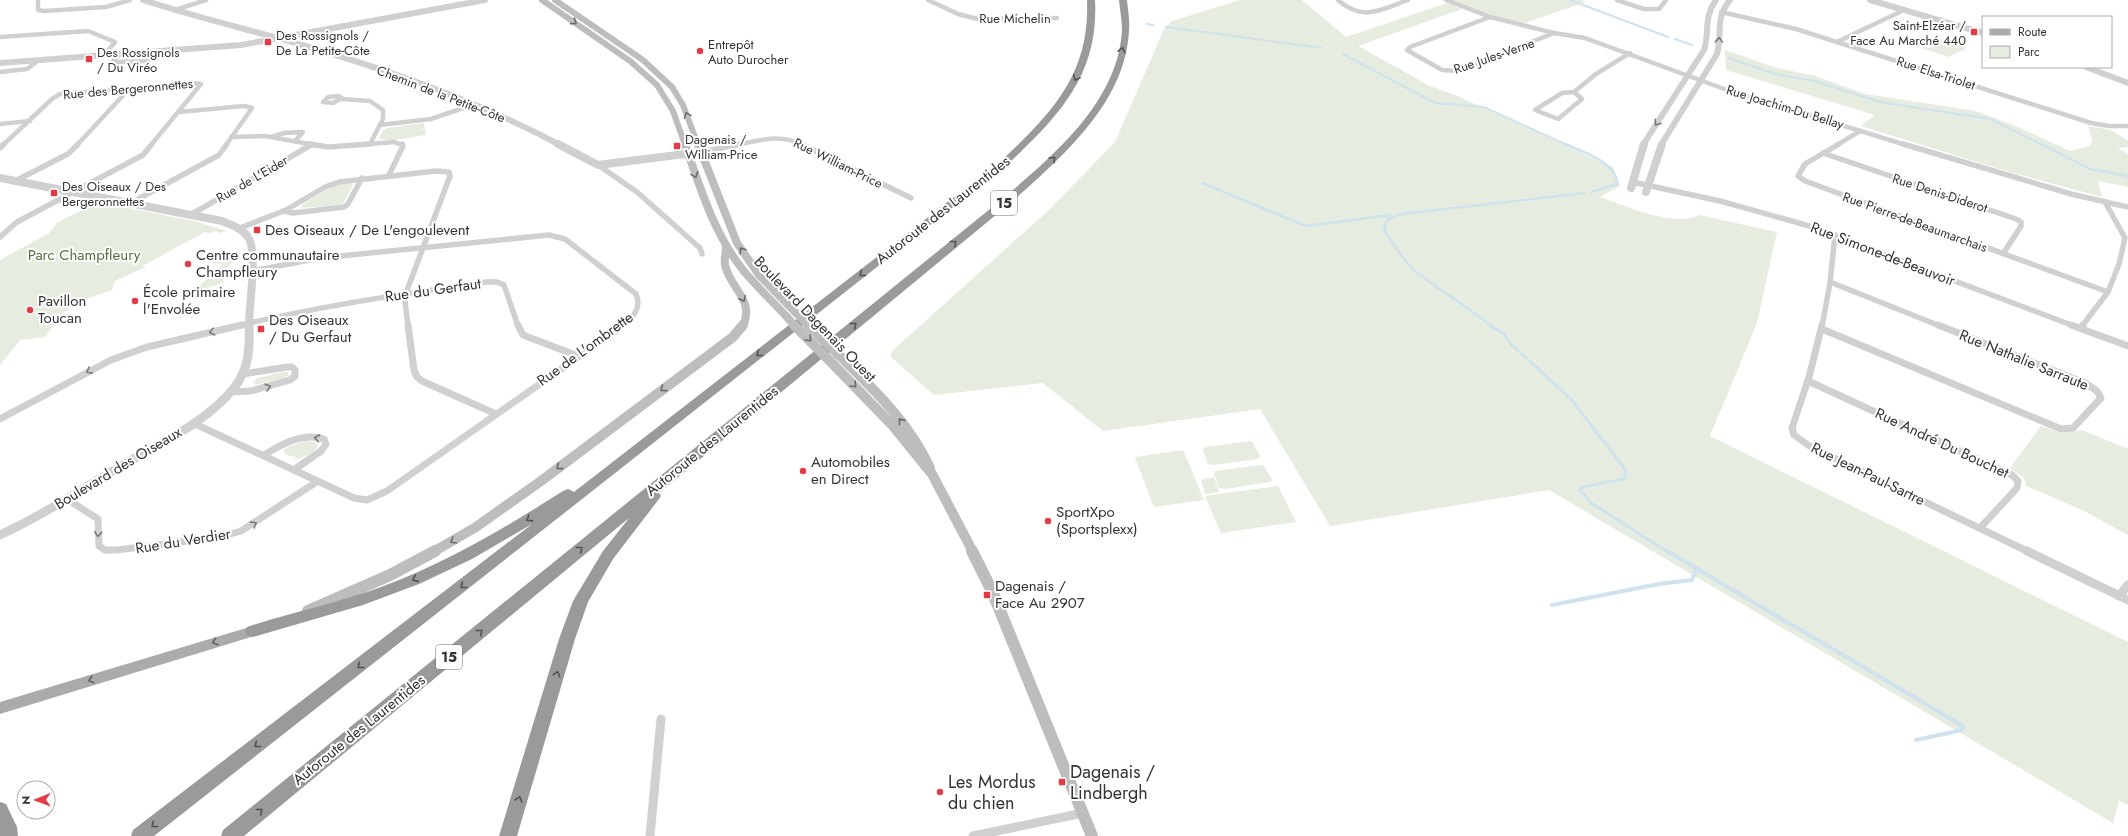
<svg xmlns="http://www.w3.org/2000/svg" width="2128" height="836" font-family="Jost,sans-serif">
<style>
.green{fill:#e6ecdf}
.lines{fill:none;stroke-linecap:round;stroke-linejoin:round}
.stream-far3{stroke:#cfe2ee;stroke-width:2}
.stream-far2{stroke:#cfe2ee;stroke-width:2.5}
.stream-far1{stroke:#cfe2ee;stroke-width:3}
.stream{stroke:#cfe2ee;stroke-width:4}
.minor-far3{stroke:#d0d0d0;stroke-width:4.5}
.minor-far2{stroke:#d0d0d0;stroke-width:5.5}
.minor-far1{stroke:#d0d0d0;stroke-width:7}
.minor{stroke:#d0d0d0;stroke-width:9}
.tertiary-far2{stroke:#d0d0d0;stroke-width:6}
.tertiary-far1{stroke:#d0d0d0;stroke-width:8}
.tertiary{stroke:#d0d0d0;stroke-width:9}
.secondary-far3{stroke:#bdbdbd;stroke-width:6}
.secondary-far2{stroke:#bdbdbd;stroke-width:8}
.secondary-far1{stroke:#bdbdbd;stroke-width:10}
.secondary{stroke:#bdbdbd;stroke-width:12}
.primary{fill:#ababab;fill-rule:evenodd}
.motorway{fill:#9a9a9a;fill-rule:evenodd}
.secondary-bridge-far1{stroke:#bdbdbd;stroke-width:8}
.secondary-bridge{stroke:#bdbdbd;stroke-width:10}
.oneway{stroke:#6a6a6a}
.oneway2{stroke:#7a7a7a}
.oneway3{stroke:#525252}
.oneway4{stroke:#636363}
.poi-dot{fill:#e63946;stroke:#fff;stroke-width:1.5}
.labels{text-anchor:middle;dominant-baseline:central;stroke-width:4;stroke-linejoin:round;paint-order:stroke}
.far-street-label{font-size:13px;fill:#333;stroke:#fff}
.far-poi-label{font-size:13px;fill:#333;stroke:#fff;text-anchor:start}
.shield{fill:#fff;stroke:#707070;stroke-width:1}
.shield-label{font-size:14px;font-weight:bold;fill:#333}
.street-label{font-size:15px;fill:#333;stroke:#fff}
.poi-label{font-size:15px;fill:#333;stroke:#fff;text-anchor:start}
.park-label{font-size:15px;fill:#56703f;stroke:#fff}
.near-poi-label{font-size:18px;fill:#333;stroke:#fff;text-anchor:start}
</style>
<rect width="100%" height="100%" fill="#fff"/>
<!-- green -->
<g class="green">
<path d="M1240,0H1302L1346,37L1447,3L1462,9L1358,46L1430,86L1455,95L1613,167L1620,186L1600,197C1627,206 1672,228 1699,215L1777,232L1757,323L1710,436L2128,642V805L2119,801L2113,823L1549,490L1330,526L1260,409L1103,431L1043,383L934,395L891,357L892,351L1051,208L1115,142L1164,29L1172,21Z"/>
<path d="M1446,0H1581L1586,2L1519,25Z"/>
<path d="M1939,39L1967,48L1948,57L1922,48L1925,47L1931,48L1941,42L1937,40Z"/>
<path d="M1725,50L1774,67L1815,76L1865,94L1976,111L2018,127L2070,151L2090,146L2092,140L2088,126L2111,130L2128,141V147L2118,148L2128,154V187L2098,181L2102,197L2003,170L1861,126L1875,115L1726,70Z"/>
<path d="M424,123L426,135C414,136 388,144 379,138L383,130L387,128Z"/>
<path d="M351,183L353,185L344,202L339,205L301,208L303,204C319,194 331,184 351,183Z"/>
<path d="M97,202L198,222L226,231L221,233L215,231L210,233L205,232L142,266L146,267L115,281L112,290L74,303L68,311L64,312L45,337L20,340L0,365V260L49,233L57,223Z"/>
<path d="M234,257H238L226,268L223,282L214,286L192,293L223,264L212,263L216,259L229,260Z"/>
<path d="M283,372H288L289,375L285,378L255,385L253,383L257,378Z"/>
<path d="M2041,426L2061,433L2082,430L2128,449V535L2082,510L2026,486L2024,478L2010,468Z"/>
<path d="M306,441L316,442L318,446C313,454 302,460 293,458L296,456H291L284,454V451L287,447Z"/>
<path d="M1250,441L1253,443L1260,456L1258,459L1214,465L1208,464L1203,450L1206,447Z"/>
<path d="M1183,450L1204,500L1154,507L1135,457Z"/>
<path d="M1261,465L1264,466L1272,480L1270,482L1225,489L1219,488L1214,474L1216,471Z"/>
<path d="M1214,477L1219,492L1205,494L1201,480Z"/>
<path d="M1278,486L1296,522L1221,533L1205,496Z"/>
</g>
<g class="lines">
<!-- stream-far3 -->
<g class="stream-far3">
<path d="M1570,0L1668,37"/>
<path d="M1147,24L1153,25"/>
<path d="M1166,27L1322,48"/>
<path d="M1675,39L1692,45"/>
<path d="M1343,54L1435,103L1484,107L1567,145"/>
<path d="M1729,58L1775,74L1814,81L1880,102L1990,119L2043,145"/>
</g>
<!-- stream-far2 -->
<g class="stream-far2">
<path d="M1565,144C1581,151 1617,162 1617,184L1591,192"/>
<path d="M2041,144L2090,169L2128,176"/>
<path d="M1202,183L1306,226L1391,215"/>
<path d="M1492,326L1416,272L1404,259L1384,230L1387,220L1401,214L1584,193"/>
</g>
<!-- stream-far1 -->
<path class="stream-far1" d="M1490,325L1504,334L1511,344L1571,399L1624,468L1626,473L1624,479L1582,487L1580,490L1591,503L1668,552"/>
<!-- stream -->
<g class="stream">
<path d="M1667,551L1963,726L1962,730L1916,740"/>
<path d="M1552,605L1659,584L1692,580L1696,570"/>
</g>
<!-- minor-far3 -->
<g class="minor-far3">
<path d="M38,0V10L44,11L106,7L130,0"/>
<path d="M928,0L958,14L978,19L1057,18"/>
<path d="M1338,0C1363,22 1380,10 1408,0"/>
<path d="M1446,0L1490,17L1554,33L1585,38L1727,90L1906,145"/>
<path d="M1617,0L1644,9H1659L1666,0"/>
<path d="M175,10L206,0"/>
<path d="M1721,12L1796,29L2091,123L2109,126H2128"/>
<path d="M1490,17L1410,47L1407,50L1442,70L1458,71L1554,33"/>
<path d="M0,37L88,31L115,42L104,55"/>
<path d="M1837,42L1904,10"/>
<path d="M120,54L112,62C131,61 155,65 168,50"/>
<path d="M0,72L27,69L39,60"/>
<path d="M1574,92L1582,99L1558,119L1535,110L1562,93Z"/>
<path d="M1574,92L1596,74L1630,53"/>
<path d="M338,96L342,98L333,103L323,102L328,97Z"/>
<path d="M342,99L370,101L383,110V119L370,144"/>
<path d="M179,112L244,106L252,108L226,145"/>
<path d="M0,124L30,121"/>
<path d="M380,125L431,119L472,105"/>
<path d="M231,137L265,136L315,145"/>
<path d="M272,137L284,133L303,132L295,141"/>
<path d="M3,145L52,99L60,94L193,83L201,84L151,145"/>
<path d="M77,145L130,88"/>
<path d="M357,145L394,142L402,145"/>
<path d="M737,145C760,140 780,133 803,145"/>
<path d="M1837,145L1860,131"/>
</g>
<!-- minor-far2 -->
<g class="minor-far2">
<path d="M310,144L328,147L370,144"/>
<path d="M801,144L911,198"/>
<path d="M1839,144L1805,164L1798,176L1805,181L2108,292"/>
<path d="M1903,144L2071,194L2128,207"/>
<path d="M0,148L4,144"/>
<path d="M701,152L741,144"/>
<path d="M1823,153L2016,219L2021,222V226L2003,254"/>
<path d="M598,165L637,192L700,248L702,254"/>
<path d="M389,175L403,146L402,144"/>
<path d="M15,181L68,154L78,144"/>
<path d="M1632,182L1720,201L1806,225L2074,326"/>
<path d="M131,203L219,155L227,144"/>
<path d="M283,211L293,213L344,207L348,204L362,178"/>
<path d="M192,214L311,145"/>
<path d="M240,228L286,210L325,187L339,182L436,171L449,172L450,176L406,293L405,301L408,326"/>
<path d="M0,237L17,222L143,155L152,144"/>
<path d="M252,271L320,258L549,235L565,239L636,294C642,308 633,318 622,326"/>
<path d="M1830,282L1940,326"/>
<path d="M237,326C319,306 403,294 486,282H497L504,285L518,326"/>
<path d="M1822,326L1830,283L1835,235"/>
<path d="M2082,326L2108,292L2119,264L2125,238L2105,202"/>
</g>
<!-- minor-far1 -->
<g class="minor-far1">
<path d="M408,325L414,370L417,377L422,381L496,414"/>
<path d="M518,325L523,335L578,356"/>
<path d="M1822,325L1809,377L1792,428L1794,435L1811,447L2029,552"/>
<path d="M2071,325L2128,346"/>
<path d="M2080,328L2083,325"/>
<path d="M1822,329L2061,429L2073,428L2101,398L2097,391L2085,383L1938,325"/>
<path d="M1808,381L2012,475L2018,481L2017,488L1980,528"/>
<path d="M230,392L251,391L290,380L295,376V370L292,367H287L243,374"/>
<path d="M0,419L111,360L147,347L242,325"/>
<path d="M193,423L354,498L367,500L387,491L624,325"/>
<path d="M264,455C282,444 303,432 324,439L326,444L321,451L295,469"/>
<path d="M67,499L98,519L99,546L105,550H117L220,537L241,531L318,481"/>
</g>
<!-- minor -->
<g class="minor">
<path d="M2027,551L2128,600"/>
<path d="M2119,596L2128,585"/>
<path d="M650,836L661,719"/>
<path d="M973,836L1083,813"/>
</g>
<!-- tertiary-far2 -->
<g class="tertiary-far2">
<path d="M143,0C192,16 242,28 292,42C383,68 476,100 560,145"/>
<path d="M1870,0L1983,33"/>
<path d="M0,63L241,45L485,0"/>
<path d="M2086,67L2128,83"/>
<path d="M1643,145L1704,50C1710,31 1703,18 1716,0"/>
<path d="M1661,145L1717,54C1723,32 1714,20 1730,0"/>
</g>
<!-- tertiary-far1 -->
<g class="tertiary-far1">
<path d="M558,144L598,165L701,152"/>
<path d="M0,178L222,221C231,225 242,228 248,237C258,251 249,305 249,326"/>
<path d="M1631,188L1644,144"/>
<path d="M1646,192L1662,144"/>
</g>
<!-- tertiary -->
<path class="tertiary" d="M0,535C41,516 78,492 116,469C156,445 204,425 234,388C249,369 250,348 249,325"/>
<!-- secondary-far3 -->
<g class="secondary-far3">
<path d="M542,0L630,61L657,85L673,111L685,145"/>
<path d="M555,0L643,60L672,87L683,105L698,145"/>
</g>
<!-- secondary-far2 -->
<g class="secondary-far2">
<path d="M685,144C700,187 714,234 743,270C757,287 773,302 787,317"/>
<path d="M698,144L737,243L759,275L795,312"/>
<path d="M726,246C726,252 724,259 725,265C730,289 755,299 743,326"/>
</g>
<!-- secondary-far1 -->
<g class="secondary-far1">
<path d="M838,354C873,389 909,422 930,468"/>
<path d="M830,361L893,426L932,474L973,552"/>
<path d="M433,552L476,527L541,481L733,337L743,325"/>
</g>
<!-- secondary -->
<g class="secondary">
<path d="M972,551L992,591L1092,836"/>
<path d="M308,611L390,575L435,551"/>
</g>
<!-- primary -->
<path class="primary" d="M253,626L258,627L260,631L258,635L0,714V702Z"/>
<!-- motorway -->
<g class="motorway">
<path d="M1087,0H1095C1099,74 1060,115 1009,163L154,836H131L133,830L532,524L472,559L419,584L363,605L253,637L247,635L245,631L247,627C292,612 338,603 381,587C446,563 505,528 563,491L568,489L574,492L1003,159C1053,112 1090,73 1087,0Z"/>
<path d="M1119,0H1127C1128,10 1130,21 1129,30C1126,102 1063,156 1014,200L659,493L661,496L659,499L613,559L588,602L575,639L517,836H499L559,639L573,601L603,551L629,518L244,836H221L223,830L1006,196C1056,153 1118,101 1122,30C1122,21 1120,10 1119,0Z"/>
<path d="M0,802L6,804L17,827L18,836H0Z"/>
</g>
<!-- secondary-bridge-far1 -->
<g class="secondary-bridge-far1">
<path d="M795,312L809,326"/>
<path d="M787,317L795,326"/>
</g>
<!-- secondary-bridge -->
<g class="secondary-bridge">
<path d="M794,325L830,361"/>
<path d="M808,325L838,354"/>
</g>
</g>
<!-- one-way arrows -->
<defs><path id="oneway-chevron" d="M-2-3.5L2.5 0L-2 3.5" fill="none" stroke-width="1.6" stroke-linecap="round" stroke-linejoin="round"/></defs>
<g class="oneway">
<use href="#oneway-chevron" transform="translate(574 22) rotate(34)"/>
<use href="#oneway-chevron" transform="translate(687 115) rotate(-111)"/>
<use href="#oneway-chevron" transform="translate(695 175) rotate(70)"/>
<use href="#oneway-chevron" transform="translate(742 250) rotate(-123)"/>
<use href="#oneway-chevron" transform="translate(743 299) rotate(64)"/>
<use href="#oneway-chevron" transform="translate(809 339) rotate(45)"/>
<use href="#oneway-chevron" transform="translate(854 385) rotate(46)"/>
<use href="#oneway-chevron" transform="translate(663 389) rotate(143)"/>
<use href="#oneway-chevron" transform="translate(901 421) rotate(-129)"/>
<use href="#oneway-chevron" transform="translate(559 467) rotate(143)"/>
<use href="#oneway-chevron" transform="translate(453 541) rotate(149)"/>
</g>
<g class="oneway2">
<use href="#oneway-chevron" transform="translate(1719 40) rotate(-88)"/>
<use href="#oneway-chevron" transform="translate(1657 123) rotate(124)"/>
<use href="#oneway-chevron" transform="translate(212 332) rotate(167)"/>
<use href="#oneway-chevron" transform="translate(89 371) rotate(152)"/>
<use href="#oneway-chevron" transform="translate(268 387) rotate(-16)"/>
<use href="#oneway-chevron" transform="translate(317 438) rotate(-169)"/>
<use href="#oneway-chevron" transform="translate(254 524) rotate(-32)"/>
<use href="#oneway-chevron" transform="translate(98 534) rotate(96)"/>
</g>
<g class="oneway3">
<use href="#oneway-chevron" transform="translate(1122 50) rotate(-77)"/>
<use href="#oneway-chevron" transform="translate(1076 78) rotate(118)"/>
<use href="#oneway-chevron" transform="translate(1053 159) rotate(-45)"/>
<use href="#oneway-chevron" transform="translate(954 243) rotate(-39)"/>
<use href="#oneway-chevron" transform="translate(862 274) rotate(142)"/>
<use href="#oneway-chevron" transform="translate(854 325) rotate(-39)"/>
<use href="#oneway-chevron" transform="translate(759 354) rotate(142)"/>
<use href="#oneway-chevron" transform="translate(529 519) rotate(148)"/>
<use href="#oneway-chevron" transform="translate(580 549) rotate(-39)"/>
<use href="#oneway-chevron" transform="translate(415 579) rotate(156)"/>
<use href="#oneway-chevron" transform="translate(463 586) rotate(142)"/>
<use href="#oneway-chevron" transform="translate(480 632) rotate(-39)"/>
<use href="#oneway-chevron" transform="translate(360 666) rotate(142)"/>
<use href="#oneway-chevron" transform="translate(557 674) rotate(-73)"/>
<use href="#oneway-chevron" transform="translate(257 745) rotate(142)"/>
<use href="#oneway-chevron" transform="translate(519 799) rotate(-74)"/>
<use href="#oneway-chevron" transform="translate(260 811) rotate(-39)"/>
<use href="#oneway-chevron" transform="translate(154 825) rotate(142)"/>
</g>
<g class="oneway4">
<use href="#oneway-chevron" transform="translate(215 642) rotate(163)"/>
<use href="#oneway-chevron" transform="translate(91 680) rotate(163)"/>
</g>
<!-- markers -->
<g class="poi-dot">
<rect x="1970" y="28" width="8" height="8" rx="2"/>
<rect x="264" y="38" width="8" height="8" rx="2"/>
<circle cx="700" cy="51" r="4"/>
<rect x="85" y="55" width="8" height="8" rx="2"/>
<rect x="673" y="142" width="8" height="8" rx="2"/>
<rect x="50" y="189" width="8" height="8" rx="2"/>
<rect x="253" y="226" width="8" height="8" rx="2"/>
<circle cx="188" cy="264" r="4"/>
<circle cx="135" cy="301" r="4"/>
<circle cx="30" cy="310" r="4"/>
<rect x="257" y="325" width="8" height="8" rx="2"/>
<circle cx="803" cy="471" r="4"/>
<circle cx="1048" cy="521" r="4"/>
<rect x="983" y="591" width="8" height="8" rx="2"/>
<rect x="1058" y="778" width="8" height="8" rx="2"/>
<circle cx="940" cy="792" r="4"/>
</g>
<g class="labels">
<!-- far-street labels -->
<g class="far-street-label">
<text x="1015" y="18">Rue Michelin</text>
<text transform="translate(1494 56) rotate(-19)">Rue Jules-Verne</text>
<text transform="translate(1936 73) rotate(18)">Rue Elsa-Triolet</text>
<text transform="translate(128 89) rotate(-5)">Rue des Bergeronnettes</text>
<text transform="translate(441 94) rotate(21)">Chemin de la Petite-Côte</text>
<text transform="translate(1785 107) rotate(17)">Rue Joachim-Du Bellay</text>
<text transform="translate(838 163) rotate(26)">Rue William-Price</text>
<text transform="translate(252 179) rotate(-30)">Rue de L'Eider</text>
<text transform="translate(1940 193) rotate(18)">Rue Denis-Diderot</text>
<text transform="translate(1915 222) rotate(20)">Rue Pierre-de-Beaumarchais</text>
</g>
<!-- far-poi labels -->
<g class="far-poi-label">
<text x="1966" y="25" text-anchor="end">Saint-Elzéar /<tspan x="1966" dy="15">Face Au Marché 440</tspan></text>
<text x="276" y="35">Des Rossignols /<tspan x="276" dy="15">De La Petite-Côte</tspan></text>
<text x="708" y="44">Entrepôt<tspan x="708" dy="15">Auto Durocher</tspan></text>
<text x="97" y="52">Des Rossignols<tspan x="97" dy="15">/ Du Viréo</tspan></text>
<text x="685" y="139">Dagenais /<tspan x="685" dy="15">William-Price</tspan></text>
<text x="62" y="186">Des Oiseaux / Des<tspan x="62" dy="15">Bergeronnettes</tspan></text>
</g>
<!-- shield labels -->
<g class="shield">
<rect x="991" y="191" width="26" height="24" rx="3"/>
<rect x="436" y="645" width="26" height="24" rx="3"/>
</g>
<g class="shield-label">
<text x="1004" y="203">15</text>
<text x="449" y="657">15</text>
</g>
<!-- street labels -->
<g class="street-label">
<text transform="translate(943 210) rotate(-38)">Autoroute des Laurentides</text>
<text transform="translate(1883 254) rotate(21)">Rue Simone-de-Beauvoir</text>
<text transform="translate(433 290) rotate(-8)">Rue du Gerfaut</text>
<text transform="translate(815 319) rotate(46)">Boulevard Dagenais Ouest</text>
<text transform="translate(585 349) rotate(-36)">Rue de L'ombrette</text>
<text transform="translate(2024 360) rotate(22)">Rue Nathalie Sarraute</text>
<text transform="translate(712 441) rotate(-39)">Autoroute des Laurentides</text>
<text transform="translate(1942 443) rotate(25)">Rue André Du Bouchet</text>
<text transform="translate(118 468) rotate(-31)">Boulevard des Oiseaux</text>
<text transform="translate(1868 474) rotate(26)">Rue Jean-Paul-Sartre</text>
<text transform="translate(183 541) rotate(-9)">Rue du Verdier</text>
<text transform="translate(359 730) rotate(-39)">Autoroute des Laurentides</text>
</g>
<!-- poi labels -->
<g class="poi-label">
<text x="265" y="230">Des Oiseaux / De L'engoulevent</text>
<text x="196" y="255">Centre communautaire<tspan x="196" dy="17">Champfleury</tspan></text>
<text x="143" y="292">École primaire<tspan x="143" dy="17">l'Envolée</tspan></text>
<text x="38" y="301">Pavillon<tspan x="38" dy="17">Toucan</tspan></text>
<text x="269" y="320">Des Oiseaux<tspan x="269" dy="17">/ Du Gerfaut</tspan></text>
<text x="811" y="462">Automobiles<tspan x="811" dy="17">en Direct</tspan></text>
<text x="1056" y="512">SportXpo<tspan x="1056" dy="17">(Sportsplexx)</tspan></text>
<text x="995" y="586">Dagenais /<tspan x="995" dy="17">Face Au 2907</tspan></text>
</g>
<!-- park labels -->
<g class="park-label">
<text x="84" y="255">Parc Champfleury</text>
</g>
<!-- near-poi labels -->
<g class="near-poi-label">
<text x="1070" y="772">Dagenais /<tspan x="1070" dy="21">Lindbergh</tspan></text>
<text x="948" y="782">Les Mordus<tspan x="948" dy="21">du chien</tspan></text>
</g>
</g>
<!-- legend -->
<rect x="1982" y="16" width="130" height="52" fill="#ffffff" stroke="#adadad"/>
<rect x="1990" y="29" width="20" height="6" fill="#ababab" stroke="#adadad"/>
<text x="2018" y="36" font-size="12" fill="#333333">Route</text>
<rect x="1990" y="46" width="20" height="12" fill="#e6ecdf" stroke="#adadad"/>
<text x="2018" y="56" font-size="12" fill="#333333">Parc</text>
<!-- north arrow -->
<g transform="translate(36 800) rotate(269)"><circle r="19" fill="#ffffff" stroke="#adadad"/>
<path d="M0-3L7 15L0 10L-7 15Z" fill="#e63946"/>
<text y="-6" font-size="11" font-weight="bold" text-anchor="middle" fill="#333333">N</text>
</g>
</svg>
